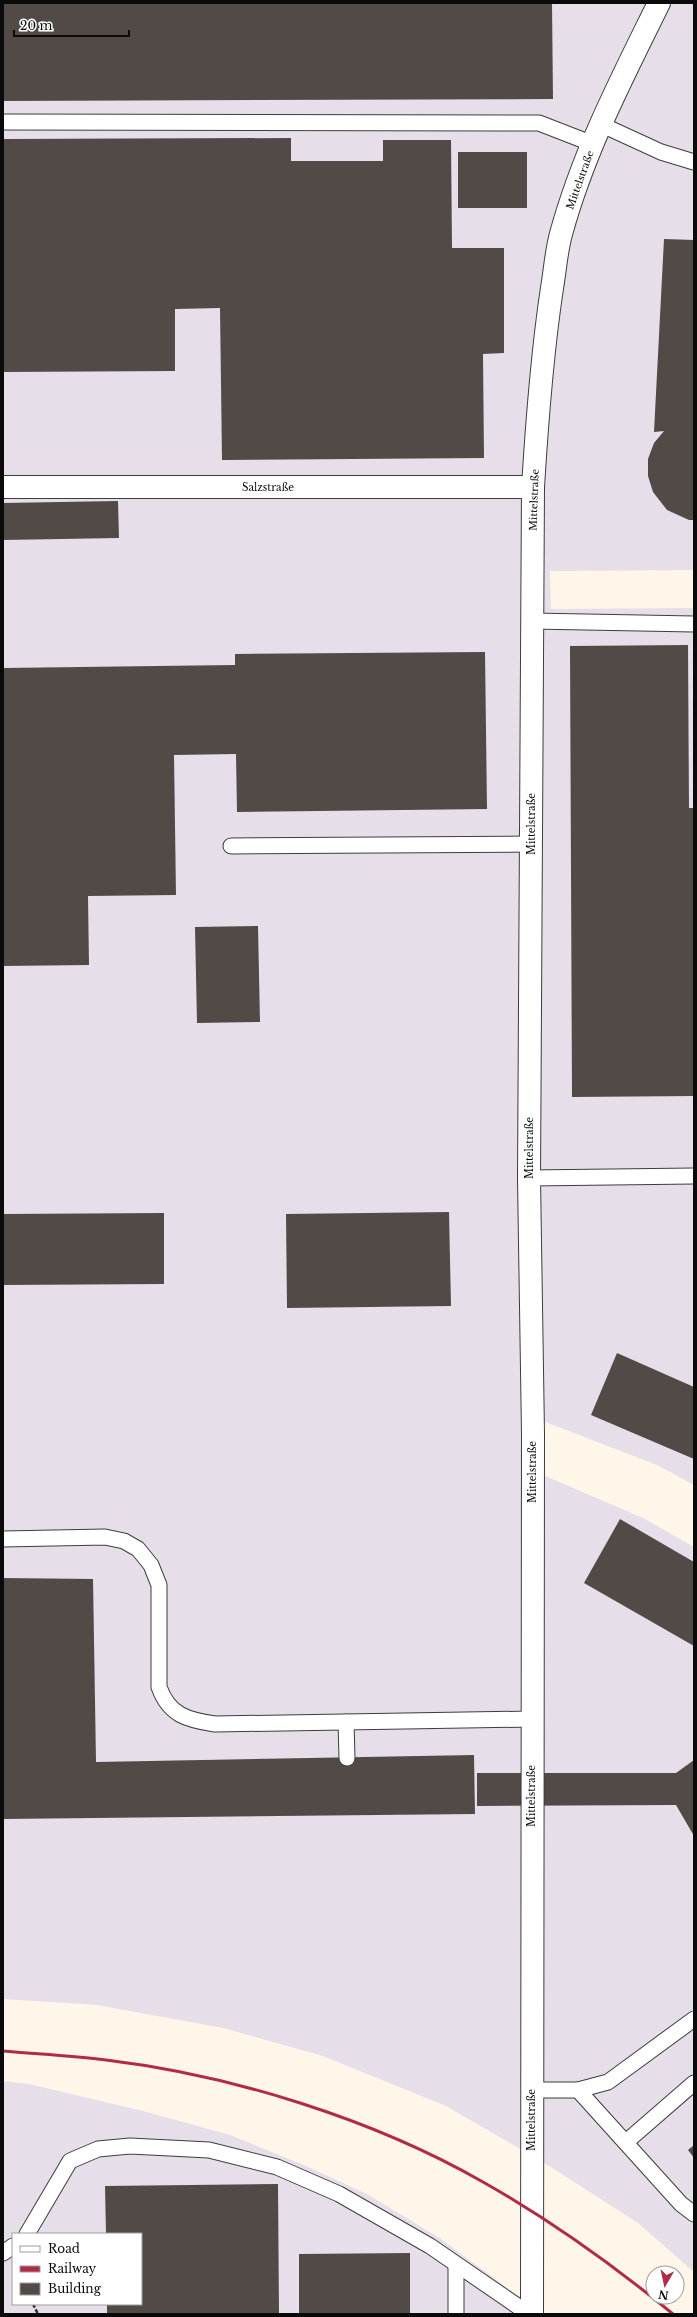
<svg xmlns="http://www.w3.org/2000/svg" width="697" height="2317" font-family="'Libre Baskerville',serif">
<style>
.industrial{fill:#e6dee9;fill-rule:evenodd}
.building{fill:#524a47}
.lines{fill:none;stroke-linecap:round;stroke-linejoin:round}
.service-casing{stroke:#3d3d3d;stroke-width:17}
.minor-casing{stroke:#3d3d3d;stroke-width:24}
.path{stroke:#2c2c2c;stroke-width:2.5;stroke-dasharray:4 2;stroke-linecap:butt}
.service{stroke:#fff;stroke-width:15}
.minor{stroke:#fff;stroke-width:22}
.rail{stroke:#b22b46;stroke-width:3}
.labels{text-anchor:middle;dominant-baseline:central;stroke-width:4;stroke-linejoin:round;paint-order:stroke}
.street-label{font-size:10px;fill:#0a0a0a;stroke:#fff}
</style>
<rect width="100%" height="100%" fill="#fef6e9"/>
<!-- industrial -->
<g class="industrial">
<path d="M3,3H694V570L550,571L551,609L694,608V1485L657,1465L543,1421V1475L643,1518L694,1547V2272L638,2223L543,2162L446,2106L323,2056L223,2028L97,2005L3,1999Z"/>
<path d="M3,2081L29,2084L143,2111L230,2135L306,2166L367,2194L441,2239L521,2298V2314H3ZM13,2234H141V2304H13Z"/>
</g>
<!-- building -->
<g class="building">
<path d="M3,3H552L553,99L3,101Z"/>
<path d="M291,138V161H383V140H451L452,248H504V353L483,354L484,458L222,460L220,308L175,309V371L3,372V139Z"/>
<rect x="458" y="152" width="69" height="56"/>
<path d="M664,239L694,240V520H689L667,510L653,492L648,476V459L654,443L664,431L654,432Z"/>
<path d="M118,501L119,538L3,540V503Z"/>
<path d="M688,645L689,808H694V1096L572,1097L570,646Z"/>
<path d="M485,652L487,809L237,812L236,754L174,755L176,895L88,896L89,965L3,966V668L235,665V654Z"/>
<path d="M258,926L260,1022L197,1023L195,927Z"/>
<path d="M449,1212L451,1306L287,1308L286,1214Z"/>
<path d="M164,1213V1284L3,1285V1214Z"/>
<path d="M617,1353L694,1387V1459L591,1415Z"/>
<path d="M620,1519L694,1562V1646L584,1583Z"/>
<path d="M3,1578L93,1579L96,1762L474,1755L475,1814L3,1819Z"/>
<path d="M694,1760V1836L676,1805L477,1806V1773H676Z"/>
<path d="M694,2145V2158L688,2150Z"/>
<path d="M278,2184L279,2314H107V2304H141V2234H106L105,2186Z"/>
<path d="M410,2253V2314H299V2254Z"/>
</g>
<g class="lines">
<defs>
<g id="service">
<path d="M3,122L539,123L593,144"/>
<path d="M600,124L661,152L694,162"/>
<path d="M532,621L694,624"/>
<path d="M231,846L531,844"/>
<path d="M529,1178L694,1176"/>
<path d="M3,1539L105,1537L124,1541L138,1549L151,1565L159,1585V1687C169,1715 187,1720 215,1724L532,1719"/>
<path d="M346,1722L347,1758"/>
<path d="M531,2090H578L608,2082L694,2019"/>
<path d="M578,2090L681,2204L694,2214"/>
<path d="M626,2142L694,2083"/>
<path d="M27,2234L70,2161L98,2149L130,2146L209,2150L277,2167L339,2194L430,2246L529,2314"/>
<path d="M3,2253L13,2246"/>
<path d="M456,2314V2265"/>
</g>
<g id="minor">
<path d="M3,487H533"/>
<path d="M532,2314L533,1434L529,1178L533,487C537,421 542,354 552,288C555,271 556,252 561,234C583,153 622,78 659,3"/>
</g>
</defs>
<!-- service casing -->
<use href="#service" class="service-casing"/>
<!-- minor casing -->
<use href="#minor" class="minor-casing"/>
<!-- path -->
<path class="path" d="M33,2304L38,2314"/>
<!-- service -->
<use href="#service" class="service"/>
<!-- minor -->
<use href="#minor" class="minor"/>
<!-- rail -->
<path class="rail" d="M3,2051C37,2054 72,2056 106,2060C231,2075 373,2119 483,2182C550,2220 613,2265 673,2314"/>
</g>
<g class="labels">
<!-- street labels -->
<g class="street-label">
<text transform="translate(580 180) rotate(-70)">Mittelstraße</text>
<text x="268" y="487">Salzstraße</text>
<text transform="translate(534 500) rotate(-88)">Mittelstraße</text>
<text transform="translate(531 824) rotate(-90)">Mittelstraße</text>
<text transform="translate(529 1148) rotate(-90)">Mittelstraße</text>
<text transform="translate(532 1472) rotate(-90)">Mittelstraße</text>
<text transform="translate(531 1796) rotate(-90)">Mittelstraße</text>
<text transform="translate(531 2120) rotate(-90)">Mittelstraße</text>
</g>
</g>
<!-- border -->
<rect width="697" height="2317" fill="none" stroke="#0a0a0a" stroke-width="8"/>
<!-- legend -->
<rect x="12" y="2233" width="130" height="72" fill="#ffffff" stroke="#9d9d9d"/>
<rect x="20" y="2246" width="20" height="6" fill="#ffffff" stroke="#9d9d9d"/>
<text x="48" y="2253" font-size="12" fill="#0a0a0a">Road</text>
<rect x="20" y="2266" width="20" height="6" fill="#b22b46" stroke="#9d9d9d"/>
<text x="48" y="2273" font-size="12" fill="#0a0a0a">Railway</text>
<rect x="20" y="2283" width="20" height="12" fill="#524a47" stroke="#9d9d9d"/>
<text x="48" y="2293" font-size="12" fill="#0a0a0a">Building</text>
<!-- north arrow -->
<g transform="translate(665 2285) rotate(189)"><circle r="19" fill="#ffffff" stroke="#9d9d9d"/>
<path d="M0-3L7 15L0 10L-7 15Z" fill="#b22b46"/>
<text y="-6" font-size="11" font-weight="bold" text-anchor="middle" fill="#0a0a0a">N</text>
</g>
<!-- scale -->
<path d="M14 30v6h115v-6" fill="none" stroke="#0a0a0a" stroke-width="2"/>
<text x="20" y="30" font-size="12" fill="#0a0a0a" stroke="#ffffff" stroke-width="3" paint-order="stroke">20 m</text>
</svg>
